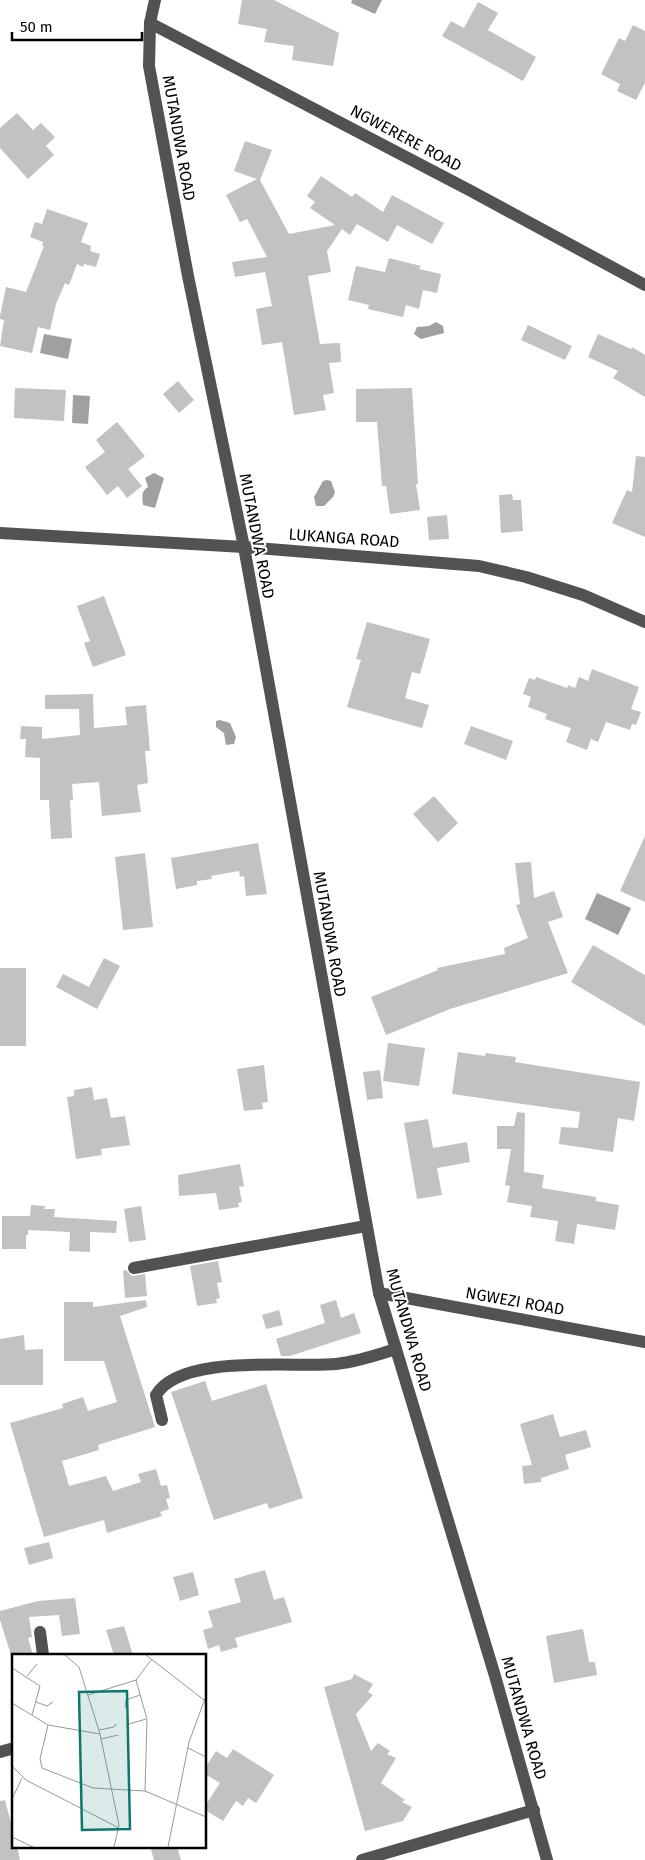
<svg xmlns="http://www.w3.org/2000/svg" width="645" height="1860" font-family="'Fira Sans',sans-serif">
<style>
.water{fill:#a0a0a0}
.building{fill:#c2c2c2}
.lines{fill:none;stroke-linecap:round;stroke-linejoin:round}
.minor{stroke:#525252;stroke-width:12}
.labels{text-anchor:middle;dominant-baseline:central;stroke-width:4;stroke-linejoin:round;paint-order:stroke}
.street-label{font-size:16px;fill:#000;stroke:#fff}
.inset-road{fill:none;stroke:#999;stroke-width:1}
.view{fill:#0f766e;fill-opacity:0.15;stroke:#0f766e;stroke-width:2.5}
.inset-edge{fill:none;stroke:#000;stroke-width:2.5}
</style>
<rect width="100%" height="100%" fill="#fff"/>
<!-- water -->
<g class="water">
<path d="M352,0H382L375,14L351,3Z"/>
<path d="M436,322L443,326L444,333L421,339L414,334L417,327L429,326Z"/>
<path d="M44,334L72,339L68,359L40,353Z"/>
<path d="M73,395L90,396L88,424L72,423Z"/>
<path d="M154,473L164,478L155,508L143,505C142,497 141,491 148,487L145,478Z"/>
<path d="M327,480L331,481L335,492L333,497L324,506H316L314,497L323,481Z"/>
<path d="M220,720L230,723L236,737L234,744L226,745L224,733L216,727V721Z"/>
<path d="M597,893L631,908L618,935L585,919Z"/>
</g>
<!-- building -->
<g class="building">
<path d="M242,0H274L339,33L333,66L292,60L294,46L264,42L267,29L238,24Z"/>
<path d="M478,2L498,13L488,30L536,57L523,81L442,36L451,21L464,28Z"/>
<path d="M633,25L645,31V83L636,100L617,91L620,84L601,74L619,38L625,41Z"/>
<path d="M17,113L33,130L41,123L55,137L46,146L54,155L28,179L0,148V128Z"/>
<path d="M245,141L272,150L260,180L289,234L335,225L310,208L315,202L307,196L321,176L352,197L355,193L383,212L392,195L444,223L432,244L397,225L388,242L357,224L350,235L342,229L327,251L331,272L308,276L320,344L340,343L341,362L329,363L334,393L323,395L326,410L294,415L282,342L262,345L256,309L272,306L265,272L235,277L232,262L267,257L247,219L240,222L226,195L257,179L234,171Z"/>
<path d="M47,209L88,223L81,242L91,246L90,251L100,254L96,267L84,264L83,267L77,264L69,285L65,283L56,304L50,330L38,327L32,353L0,346L4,320L0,319V316L6,287L26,292L44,246H42L43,242L30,237L35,222L42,224Z"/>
<path d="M389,258L421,266L419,269L441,274L437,293L423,290L419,309L406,305L403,317L368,309L369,305L348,300L356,266L385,272Z"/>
<path d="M528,325L572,346L565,360L521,340Z"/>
<path d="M598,334L631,349L632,347L645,355V397L613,378L618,371L588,357Z"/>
<path d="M178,381L194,400L179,413L163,394Z"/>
<path d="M15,388L66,390L64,421L14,418Z"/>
<path d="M412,388L418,484H416L420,510L390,514L386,486H382L377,422H356V389Z"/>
<path d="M117,422L145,456L128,469L142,486L127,498L118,486L107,495L85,467L105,452L96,440Z"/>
<path d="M636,456L645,457V537L612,523L627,490L632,492Z"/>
<path d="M512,494L513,500H521L523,531L501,533L499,495Z"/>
<path d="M447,515L449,539L429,540L427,517Z"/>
<path d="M104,596L126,655L93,667L84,643L90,641L77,606Z"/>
<path d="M367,622L430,639L420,674L412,672L405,698L429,705L422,728L347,707L361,660L356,659Z"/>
<path d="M592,669L639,687L631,709L641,712L636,725L632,724L630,730L606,722L598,742L591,739L587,750L566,742L571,728L545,719L547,714L528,707L531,697L523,694L529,678L535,680L536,677L567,688L568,685L575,688L579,677L588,681Z"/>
<path d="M93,694L94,728L127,725L125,707L146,705L150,751H145L148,783L137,785L141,812L102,816L99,782L72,784L73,800H70L72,838L51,839L49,800H40V758L25,757L26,739H20L21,726L42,727V739L80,735L79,709H45V695Z"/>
<path d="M471,726L513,741L506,760L464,744Z"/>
<path d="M434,796L458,823L438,842L413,814Z"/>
<path d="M645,836V902L620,891Z"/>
<path d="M258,843L267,894L246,896L244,876L240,877L239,871L211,876L212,879L197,881V885L176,889L171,858Z"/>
<path d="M145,853L153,927L123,930L115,857Z"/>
<path d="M531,862L534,898L554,891L563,917L548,922L568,973L450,1009L386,1035L371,997L438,970L437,968L505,954L504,948L528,938L516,905L520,904L515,863Z"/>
<path d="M593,945L645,975V1026L571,982Z"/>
<path d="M104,958L120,966L97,1009L56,987L63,974L89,987Z"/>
<rect x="0" y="968" width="26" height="78"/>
<path d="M388,1043L425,1048L419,1086L383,1081Z"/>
<path d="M458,1052L485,1056L486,1053L516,1057L515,1062L640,1082L634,1121L618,1118L613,1152L559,1144L561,1127L578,1128L580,1112L452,1094Z"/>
<path d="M264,1065L268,1102L262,1103L263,1109L244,1111L237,1069Z"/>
<path d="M380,1070L383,1098L367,1100L363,1072Z"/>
<path d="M92,1087L94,1100L107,1098L111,1118L125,1116L130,1145L101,1149L102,1155L76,1159L67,1097L74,1096V1090Z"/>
<path d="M517,1112L525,1113L524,1172L544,1175L542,1188L596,1197V1201L619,1205L615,1230L577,1224L574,1244L555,1241L558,1221L530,1217L532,1206L507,1202L510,1186L505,1185L511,1149H497V1126H514Z"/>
<path d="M428,1119L433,1148L467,1142L470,1162L437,1168L442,1195L417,1199L404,1123Z"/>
<path d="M240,1164L244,1186L239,1187L242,1202L238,1203L239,1207L219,1210L216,1193L179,1196L178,1175Z"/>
<path d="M31,1205L45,1206L44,1209H55L54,1217L117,1221L116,1233L90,1232V1252L69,1251L70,1232L28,1230V1235H26V1249H2V1216H30Z"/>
<path d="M141,1206L146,1240L129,1242L124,1209Z"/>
<path d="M218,1261L222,1282L217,1283L220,1298L216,1299L217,1303L197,1306L190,1266Z"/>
<path d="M126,1270L132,1276L145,1274L147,1296L125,1298L123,1271Z"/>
<path d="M146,1300L147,1307L120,1316L155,1427L98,1445L99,1450L62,1461L69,1486L106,1476L113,1491L141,1482L138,1474L156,1469L161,1486L167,1485L170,1498L166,1499L169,1509L160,1512L162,1516L107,1533L104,1520L44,1537L10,1423L63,1408L62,1404L83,1397L88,1411L117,1402L104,1361H64V1302H93V1307Z"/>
<path d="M336,1300L341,1318L354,1313L361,1333L290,1356H281L276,1339L325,1323L320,1305Z"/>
<path d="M279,1310L283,1325L266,1329L262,1315Z"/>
<path d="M24,1335L25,1350L43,1349V1385H0V1339Z"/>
<path d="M205,1381L212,1401L266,1384L303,1498L269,1509L267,1503L214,1520L171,1392Z"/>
<path d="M553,1414L560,1437L586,1430L591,1447L565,1455L569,1469L541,1478V1482L524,1484L522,1466L532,1465L520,1424Z"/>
<path d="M49,1542L53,1558L29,1565L24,1548Z"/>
<path d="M265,1570L274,1600L284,1597L292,1622L235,1638L238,1647L221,1652L219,1645L208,1649L203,1630L213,1627L208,1611L241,1602L234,1579Z"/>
<path d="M193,1572L199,1595L180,1601L173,1577Z"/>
<path d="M75,1598L80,1634L62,1636L59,1615L29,1617L32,1637L28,1638L33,1655H11L0,1620V1611L38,1601Z"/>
<path d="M124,1626L133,1655H114L106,1630Z"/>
<path d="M583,1629L589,1662H595L597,1675L554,1683L546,1636Z"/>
<path d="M354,1674L373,1684L368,1692L373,1695L356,1714L371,1751L378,1743L390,1751L387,1754L396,1758L381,1783L405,1800L402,1802L412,1807L403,1821L365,1831L324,1687L352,1679Z"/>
<path d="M233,1749L274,1775L256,1803L248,1798L243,1806L236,1801L223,1821L205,1810V1806L220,1783L205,1774V1768L216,1751L227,1758Z"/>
<path d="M5,1800L14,1835V1846H17L20,1860H0V1801Z"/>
<path d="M150,1846H177L181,1860H154Z"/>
</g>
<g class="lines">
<!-- minor -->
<g class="minor">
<path d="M155,0L150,23L149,66L188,276L244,547L379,1293L495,1676L547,1860"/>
<path d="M150,23L471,191L645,285"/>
<path d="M0,533L244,547L479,566L526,577L583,595L645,622"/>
<path d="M134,1268L366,1226"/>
<path d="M379,1293L645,1342"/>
<path d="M162,1420L156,1395C181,1353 293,1368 336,1364C357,1362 377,1355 396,1349"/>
<path d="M40,1632L43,1655"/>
<path d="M0,1752L14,1748"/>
<path d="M362,1860L534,1810"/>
</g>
</g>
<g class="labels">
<!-- street labels -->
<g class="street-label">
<text transform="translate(179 138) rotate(80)">MUTANDWA ROAD</text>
<text transform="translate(406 138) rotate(28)">NGWERERE ROAD</text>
<text transform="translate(257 536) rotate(79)">MUTANDWA ROAD</text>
<text transform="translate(344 538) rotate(4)">LUKANGA ROAD</text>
<text transform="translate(330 934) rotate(80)">MUTANDWA ROAD</text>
<text transform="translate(515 1301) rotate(10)">NGWEZI ROAD</text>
<text transform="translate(409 1330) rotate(74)">MUTANDWA ROAD</text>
<text transform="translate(524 1718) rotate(74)">MUTANDWA ROAD</text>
</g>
</g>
<!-- overview -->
<g transform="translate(12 1654)">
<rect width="194" height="194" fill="#fff"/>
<path class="inset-road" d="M53,1L67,13L88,80L107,171L102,193M134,1L192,46M0,14L28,32L20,61M15,22L25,10M124,26L135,65L133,137M76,41L124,26L140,5M24,48L35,52L41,48M0,49L36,71L88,80M113,54L114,46L128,41M117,70L134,65M36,71L28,105L30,114L81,134L133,137L194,163M87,76L102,73L104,70M89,85L106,81M176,94L194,103M0,112L14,126L107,174M0,145L10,124M0,183L21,193M156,193L177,88L194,42"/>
<path class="view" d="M115,37L118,175L70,176L67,38Z"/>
<rect width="194" height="194" class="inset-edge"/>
</g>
<!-- scale -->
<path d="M12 32v8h130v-8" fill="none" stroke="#000000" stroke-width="2.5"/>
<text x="20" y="32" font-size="15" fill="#000000" stroke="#ffffff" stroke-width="4" paint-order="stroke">50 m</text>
</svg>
